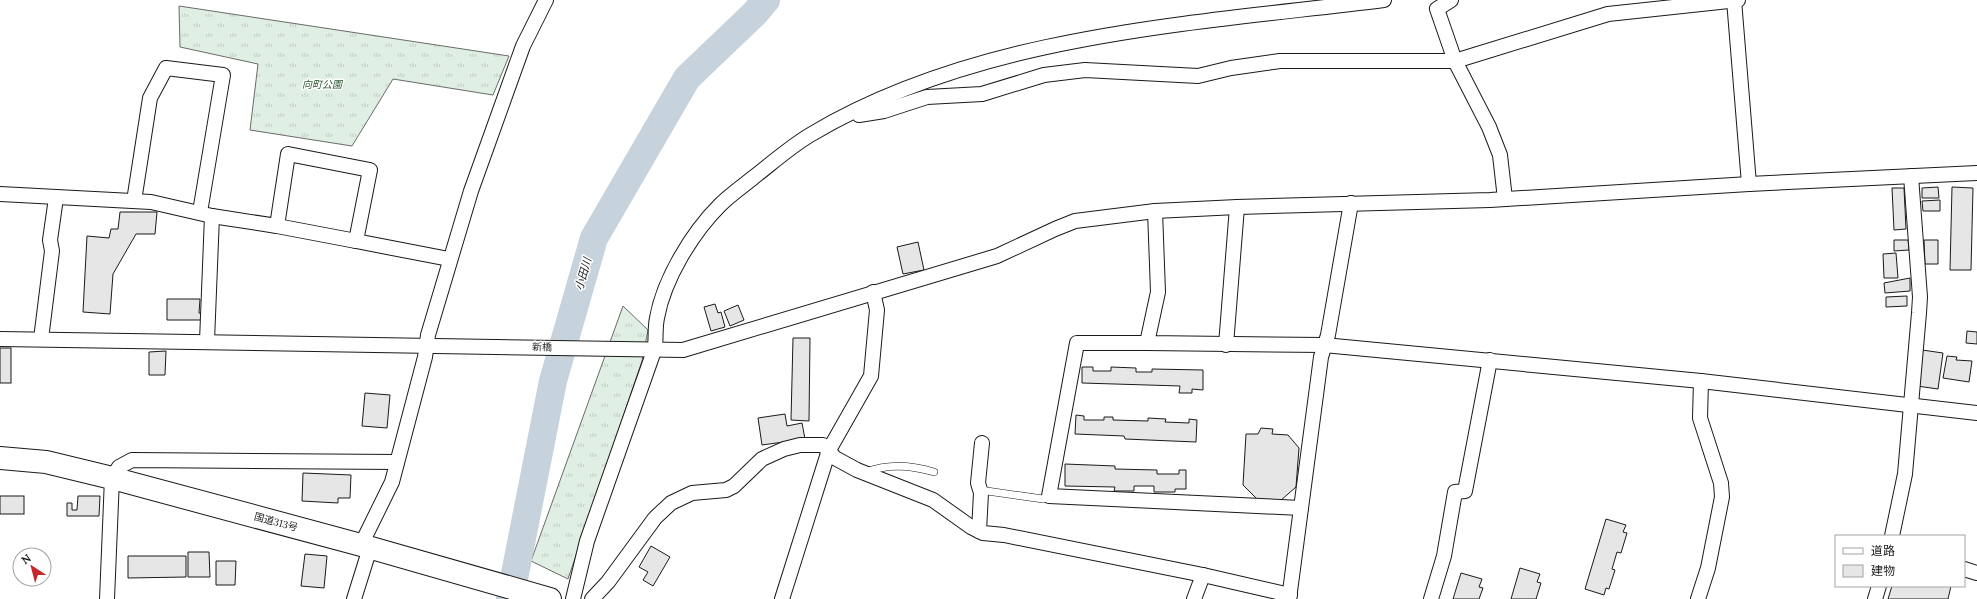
<svg xmlns="http://www.w3.org/2000/svg" width="1977" height="599" font-family="Lora,'Noto Sans JP',serif">
<style>
.grass{fill:url(#grass-tufts);stroke:#6a6a6a}
.lines{fill:none;stroke-linecap:round;stroke-linejoin:round}
.river{stroke:#c6d2dc;stroke-width:28}
.building{fill:#e6e6e6;stroke:#1a1a1a}
.lane-casing{stroke:#1a1a1a;stroke-width:8}
.street-casing{stroke:#1a1a1a;stroke-width:16}
.highway-casing{stroke:#1a1a1a;stroke-width:24}
.lane{stroke:#fff;stroke-width:7}
.street{stroke:#fff;stroke-width:14}
.highway{stroke:#fff;stroke-width:22}
.labels{text-anchor:middle;dominant-baseline:central;stroke-width:3;stroke-linejoin:round;paint-order:stroke}
.park-label{font-size:10px;font-style:italic;fill:#2b5a34;stroke:#fff}
.street-label{font-size:10px;fill:#1a1a1a;stroke:#fff}
.water-label{font-size:11px;font-style:italic;fill:#1a1a1a;stroke:#fff}
</style>
<defs>
<pattern id="grass-tufts" width="24" height="20" patternUnits="userSpaceOnUse"><rect width="24" height="20" fill="#e0efe3"/><path d="M3 7l-1-3M5 7V3M7 7l1-3M15 17l-1-3M17 17v-4M19 17l1-3" fill="none" stroke="#c0ccc2"/></pattern>
</defs>
<rect width="100%" height="100%" fill="#fff"/>
<!-- grass -->
<g class="grass">
<path d="M179,6L509,56L493,95L393,79L352,146L250,130L258,64L180,47Z"/>
<path d="M623,306L648,330L642,361L568,579L531,561Z"/>
</g>
<g class="lines">
<!-- river -->
<path class="river" d="M510,599L553,381L594,238L687,78L755,13L766,0"/>
</g>
<!-- building -->
<g class="building">
<path d="M1938,187L1939,198H1922V188Z"/>
<path d="M1952,187L1973,188L1971,270H1950Z"/>
<path d="M1892,188H1904L1906,229L1894,230Z"/>
<path d="M1940,200V211H1923L1922,201Z"/>
<path d="M120,212H157L155,234H136L113,274L110,314L83,312L87,236L109,238L111,229H118Z"/>
<path d="M1894,240H1908L1909,250L1894,251Z"/>
<path d="M1924,240H1938V264H1925Z"/>
<path d="M918,242L924,270L903,274L897,247Z"/>
<path d="M1896,253L1898,278H1884L1883,254Z"/>
<path d="M1910,278V291L1885,293L1884,283Z"/>
<path d="M1907,296V306L1886,307V297Z"/>
<path d="M167,299H200L199,313L202,314V320H167Z"/>
<path d="M715,304L718,313L721,312L725,327L711,331L704,307Z"/>
<path d="M738,305L744,320L730,326L724,311Z"/>
<path d="M1967,331L1977,332V344L1966,343Z"/>
<path d="M793,338H810L809,421L791,420Z"/>
<rect x="0" y="348" width="11" height="35"/>
<path d="M1922,350L1943,353L1938,389L1917,386Z"/>
<path d="M166,351L165,375H149V352Z"/>
<path d="M1947,356L1957,357L1956,360L1972,361L1969,382L1943,378Z"/>
<path d="M1082,367H1093V371H1111V367L1136,368V372H1152V369L1203,370V390L1192,389V393H1179L1180,386L1082,383Z"/>
<path d="M365,393L390,395L387,428L362,426Z"/>
<path d="M785,414L787,426L802,423L805,439L762,445L758,418Z"/>
<path d="M1076,415L1084,416V420H1104V417H1113V420L1148,421V418L1166,419L1165,422L1189,423V419L1197,420L1196,442L1125,439L1124,436L1075,434Z"/>
<path d="M1261,428L1273,429L1272,434L1288,435L1299,448L1296,487L1280,501L1258,500L1243,485L1246,434H1258Z"/>
<path d="M1065,464L1115,466V469L1157,470V474H1179V470H1186V489H1175V492H1154V486H1134V491H1114L1115,487L1065,486Z"/>
<path d="M303,473L351,475L350,498H338V503L302,501Z"/>
<rect x="0" y="496" width="24" height="18"/>
<path d="M78,496H100L99,516H67V503H72V510H77Z"/>
<path d="M1606,519L1626,525L1623,532L1627,533L1621,553L1617,552L1612,569L1615,570L1609,589L1606,588L1604,595L1585,589Z"/>
<path d="M651,546L670,557L653,586L643,580L648,572L639,567Z"/>
<path d="M188,552H209L210,577H188Z"/>
<path d="M305,554L327,556L324,588L301,586Z"/>
<path d="M128,556H186V577L128,578Z"/>
<path d="M216,561H236L235,585H216Z"/>
<path d="M1520,568L1540,574L1537,582L1541,583L1536,599H1511Z"/>
<path d="M1461,573L1482,579L1479,587L1483,588L1479,599H1453Z"/>
<path d="M1892,586H1951L1948,599H1888Z"/>
</g>
<g class="lines">
<defs>
<g id="lane">
<path d="M866,472C889,463 911,465 934,472"/>
<path d="M980,490L1043,499L1049,496"/>
</g>
<g id="street">
<path d="M1451,0L1437,9L1455,61L1489,127L1500,155L1505,199"/>
<path d="M1734,0L1749,184"/>
<path d="M859,115L884,111L927,97L982,94L1044,75L1085,70L1198,76L1231,68L1280,61H1455L1608,14L1738,0"/>
<path d="M0,194L151,202L212,216L277,226L288,154L370,170L356,241L449,259"/>
<path d="M134,201L150,98L166,68L223,75L200,212"/>
<path d="M1155,211L1158,292L1147,343L1324,345L1701,381L1977,413"/>
<path d="M277,226L356,241"/>
<path d="M0,339L683,350L997,256L1055,229L1075,221L1155,211L1237,207L1490,200L1749,184L1977,173"/>
<path d="M41,339L52,251L50,240L56,198"/>
<path d="M207,341L212,216"/>
<path d="M1147,343H1077L1049,496L1301,508"/>
<path d="M1226,345L1237,207"/>
<path d="M979,531L981,493L978,483L982,443"/>
<path d="M1892,536L1905,474L1919,313L1920,297L1911,176"/>
<path d="M361,545L392,482L425,357L428,335L471,191L523,46L546,0"/>
<path d="M1964,569L1977,573"/>
<path d="M107,599L112,478L119,467L132,460L397,462"/>
<path d="M354,599L370,548"/>
<path d="M573,599L587,541L655,348C656,338 655,327 657,318C664,279 692,233 720,205C730,195 743,186 754,177C772,163 790,147 810,135C979,34 1192,24 1384,0"/>
<path d="M592,599L608,582L655,518L671,503L692,493L726,490L734,486L762,459L784,449L800,445H823L835,458L857,470L933,500L971,527L983,533L1004,535L1203,575L1290,595"/>
<path d="M782,599L829,450L871,376L877,310L873,292"/>
<path d="M1194,599L1203,575"/>
<path d="M1289,599L1321,357L1328,335L1351,203"/>
<path d="M1431,599L1444,556L1455,492L1465,491L1490,360"/>
<path d="M1698,599L1708,568L1722,497L1721,483L1700,418L1701,381"/>
<path d="M1875,599L1879,586"/>
</g>
<path id="highway" d="M0,458L46,462L112,478L361,545L550,599"/>
</defs>
<!-- lane casing -->
<use href="#lane" class="lane-casing"/>
<!-- street casing -->
<use href="#street" class="street-casing"/>
<!-- highway casing -->
<use href="#highway" class="highway-casing"/>
<!-- lane -->
<use href="#lane" class="lane"/>
<!-- street -->
<use href="#street" class="street"/>
<!-- highway -->
<use href="#highway" class="highway"/>
</g>
<g class="labels">
<!-- park labels -->
<g class="park-label">
<text x="322" y="84">向町公園</text>
</g>
<!-- street labels -->
<g class="street-label">
<text transform="translate(542 347) rotate(1)">新橋</text>
<text transform="translate(276 522) rotate(15)">国道313号</text>
</g>
<!-- water labels -->
<g class="water-label">
<text transform="translate(583 274) rotate(-74)">小田川</text>
</g>
</g>
<!-- legend -->
<rect x="1835" y="535" width="130" height="52" fill="#ffffff" stroke="#a3a3a3"/>
<rect x="1843" y="548" width="20" height="6" fill="#ffffff" stroke="#a3a3a3"/>
<text x="1871" y="555" font-size="12" fill="#1a1a1a">道路</text>
<rect x="1843" y="565" width="20" height="12" fill="#e6e6e6" stroke="#a3a3a3"/>
<text x="1871" y="575" font-size="12" fill="#1a1a1a">建物</text>
<!-- north arrow -->
<g transform="translate(32 567) rotate(324)"><circle r="19" fill="#ffffff" stroke="#a3a3a3"/>
<path d="M0-3L7 15L0 10L-7 15Z" fill="#c62828"/>
<text y="-6" font-size="11" font-weight="bold" text-anchor="middle" fill="#1a1a1a">N</text>
</g>
</svg>
